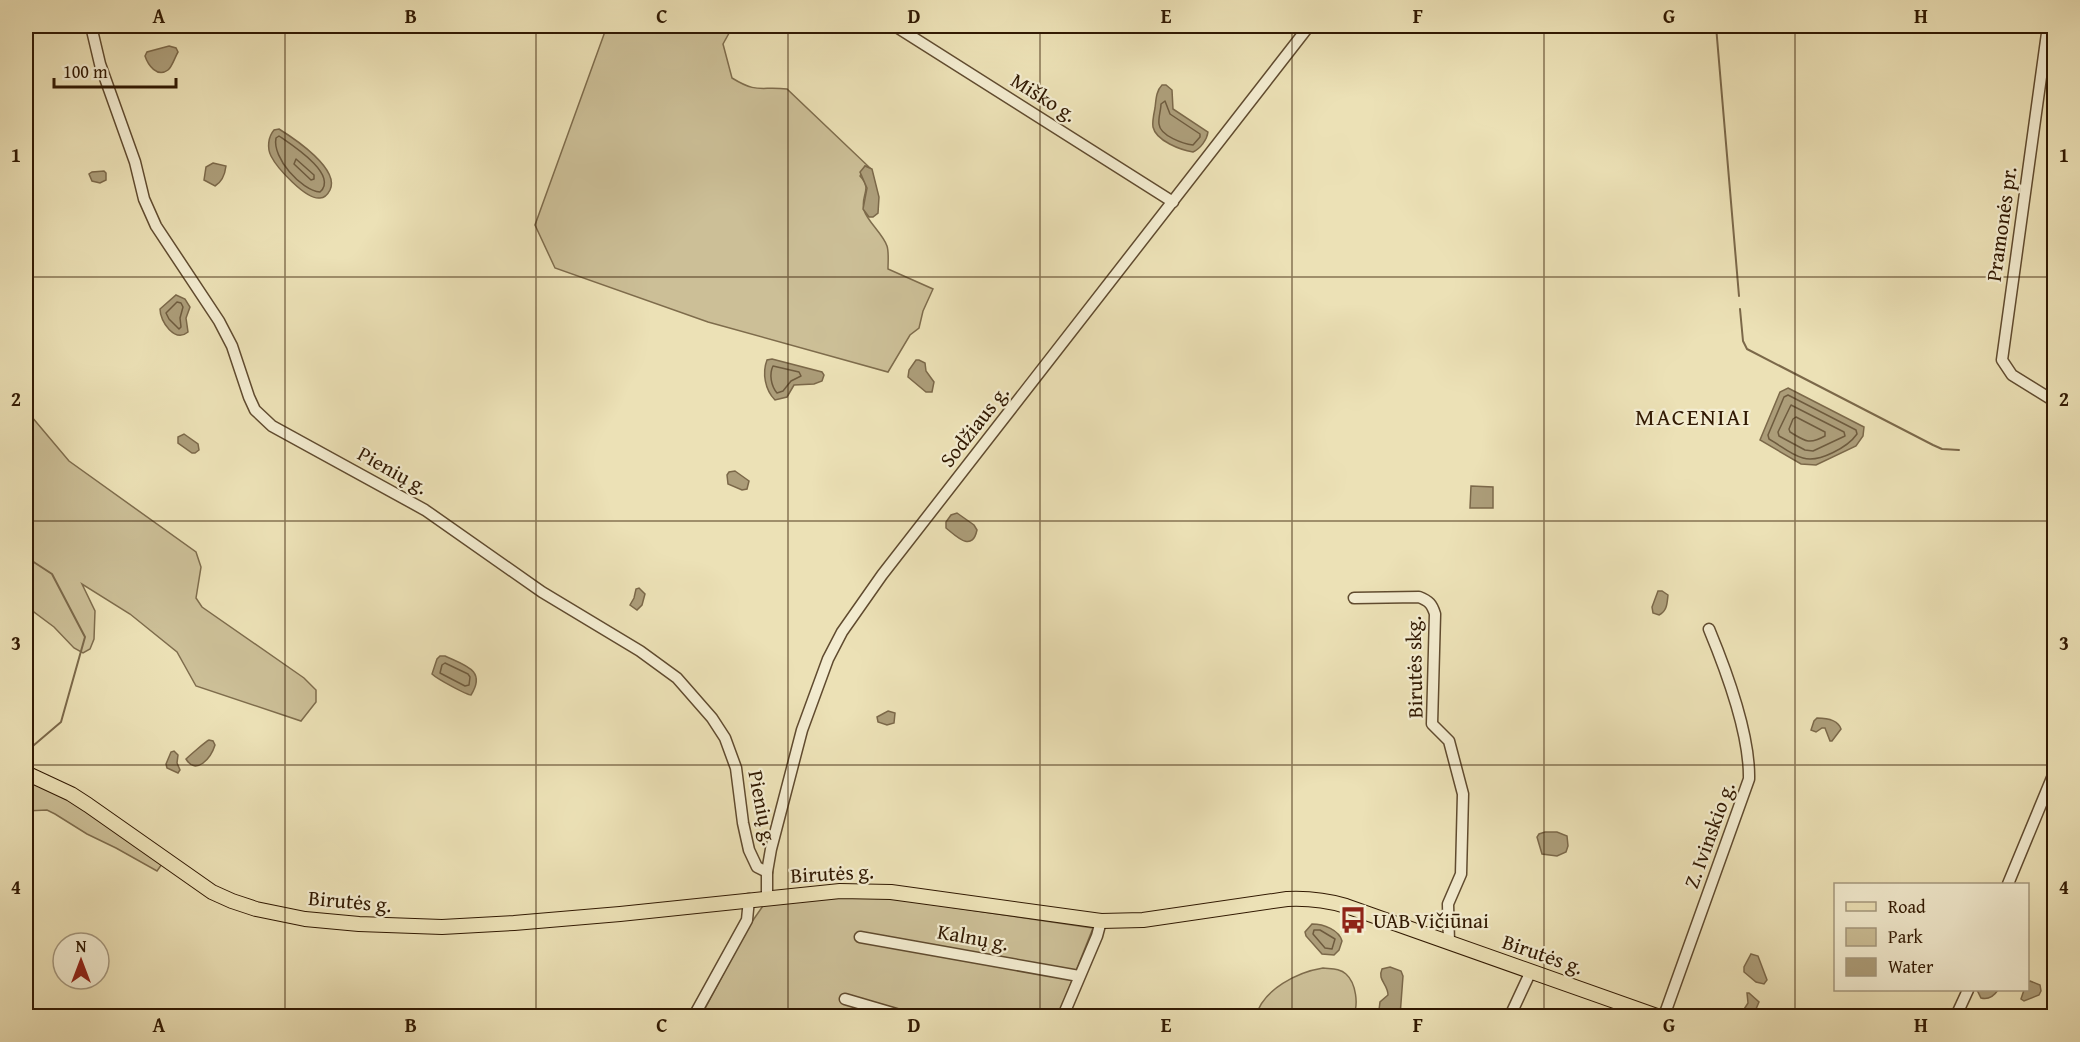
<svg xmlns="http://www.w3.org/2000/svg" width="2080" height="1042" font-family="'Gentium Book Plus',serif">
<style>
.green{fill:#ccbf97;stroke:#7e6c4c;stroke-width:1.5}
.water{fill:#ac9d79;stroke:#7b6849;stroke-width:1.5}
.lines{fill:none;stroke-linecap:round;stroke-linejoin:round}
.shore{stroke:#6e5b3e;stroke-width:1.5}
.stream{stroke:#7b6849;stroke-width:2}
.minor-casing{stroke:#604b2f;stroke-width:13}
.major-casing{stroke:#311902;stroke-width:16}
.minor{stroke:#f3ecd0;stroke-width:10}
.major{stroke:#ece1b6;stroke-width:14}
.grid{fill:none;stroke:#311902;stroke-width:1.5;stroke-opacity:0.55}
.labels{text-anchor:middle;dominant-baseline:central;stroke-width:4.5;stroke-linejoin:round;paint-order:stroke}
.street-label{font-size:21px;fill:#311902;stroke:#f3ecd0}
.poi-label{font-size:21px;fill:#311902;stroke:#f3ecd0;text-anchor:start}
.quarter-label{font-size:24px;letter-spacing:1.5px;fill:#311902;stroke:#f3ecd0}
.neatline{fill:none;stroke:#311902;stroke-width:2}
.grid-label{font-size:20px;text-anchor:middle;font-weight:bold;fill:#311902}
</style>
<rect width="100%" height="100%" fill="#ece1b6"/>
<filter id="stains"><feTurbulence type="fractalNoise" baseFrequency=".00333" numOctaves="4"/><feColorMatrix values="0 0 0 0 .2 0 0 0 0 .09 0 0 0 0 .02 0 0 0 .5 -.17"/></filter>
<radialGradient id="worn" r=".72"><stop offset=".6" stop-color="#630" stop-opacity="0"/><stop offset="1" stop-color="#630" stop-opacity=".3"/></radialGradient>
<!-- green -->
<g class="green">
<path d="M607,26H733L723,44L732,78C758,94 760,86 787,89L869,167L865,166L860,176C873,190 860,195 864,210C867,221 883,234 887,246C889,252 888,262 888,269L933,289L923,311L919,328L910,335L888,372L708,322L555,268L535,225Z"/>
<path d="M26,410L69,461L196,552L201,567L196,598L202,607L304,678L316,690V702L301,721L196,686L177,652L130,614L82,584L95,611L94,639L90,649L83,653L74,648L54,627L26,606Z"/>
<path d="M26,778L81,807L162,864L157,871L116,848L87,834L55,814L47,810L26,811Z"/>
<path d="M832,896L882,897L1093,928L1058,1016H701L749,926L765,903Z"/>
<path d="M1323,968C1331,969 1340,968 1346,974C1356,983 1359,1005 1353,1016H1256C1263,989 1298,972 1323,968Z"/>
</g>
<!-- water -->
<g class="water">
<path d="M169,46L176,48L178,52C175,57 172,67 168,70C157,78 148,65 145,56L147,52Z"/>
<path d="M1162,85H1166L1172,90L1173,109L1208,132C1207,140 1200,149 1193,152C1181,150 1156,141 1153,127C1152,122 1154,113 1155,108C1156,100 1156,91 1162,85Z"/>
<path d="M279,129C295,139 340,169 330,190C328,194 324,198 320,198C306,200 277,168 271,156C267,148 268,137 274,130Z"/>
<path d="M213,163L226,166C225,174 222,182 215,186L204,180L206,167Z"/>
<path d="M865,166L872,169L879,197L878,213L873,217H869L863,209L867,188L860,172Z"/>
<path d="M104,171L106,173V180L100,183L92,181L89,174L92,172Z"/>
<path d="M176,295L185,299L190,307L186,318L188,332C175,343 160,322 160,309Z"/>
<path d="M772,359L822,372L824,375L822,381L814,384L794,385L787,397L775,400C765,390 762,373 767,360Z"/>
<path d="M916,360H919L925,363L926,371L934,382L932,392H926L908,377L909,370Z"/>
<path d="M1788,388L1864,427L1863,436L1856,446L1816,465L1801,464L1760,440L1780,392Z"/>
<path d="M184,434L198,444L199,450L195,453H192L178,443V437Z"/>
<path d="M735,471L749,481L747,489L742,490L728,484L727,475L729,472Z"/>
<path d="M1471,486L1493,487V508H1470Z"/>
<path d="M957,513L974,525L977,530C972,553 956,536 946,528V522L951,515Z"/>
<path d="M639,588L645,594L642,605L637,610L630,605L634,598L636,589Z"/>
<path d="M1658,591H1662L1668,595C1667,604 1667,611 1659,615L1653,613L1652,607Z"/>
<path d="M440,656H445C464,665 487,670 471,695C467,695 437,679 432,674L437,659Z"/>
<path d="M888,711L895,713L894,723L887,725L878,722L877,717Z"/>
<path d="M1817,718C1826,718 1838,720 1841,729L1832,741H1830L1825,728H1822L1816,732L1811,730L1814,721Z"/>
<path d="M209,740L213,741L215,745C211,758 196,776 186,759C187,758 206,741 209,740Z"/>
<path d="M174,751L178,755L177,763L180,770L178,773L167,768L166,764L171,752Z"/>
<path d="M1545,832H1557L1567,836L1568,846L1566,852L1557,856L1542,854L1537,837L1539,834Z"/>
<path d="M1312,924C1324,924 1339,930 1342,941L1339,950L1334,955L1322,954L1306,936L1305,932Z"/>
<path d="M1751,954L1758,956L1767,980L1764,984L1756,982L1744,972V967Z"/>
<path d="M1390,967L1401,971L1403,976L1400,1016H1383L1379,1010L1380,1002L1388,995C1388,984 1377,980 1382,969Z"/>
<path d="M2030,981L2040,985L2041,991L2039,995L2024,1001L2021,999L2024,990H2028V982Z"/>
<path d="M1977,990H1998C1994,996 1989,1000 1981,998Z"/>
<path d="M1747,993H1749L1759,1002L1753,1016H1746L1741,1014L1748,1003Z"/>
</g>
<g class="lines">
<!-- shore -->
<g class="shore">
<path d="M1165,101L1170,114L1200,134V137L1193,145C1184,144 1160,136 1159,124C1158,118 1161,110 1161,104Z"/>
<path d="M279,136C292,145 339,175 320,192C301,190 272,158 276,138Z"/>
<path d="M296,159L314,175V179L311,180L294,164Z"/>
<path d="M177,302L181,303L183,307L180,318L181,327L179,329L169,319L166,313Z"/>
<path d="M773,366L799,372L801,376L791,381L783,391L777,393C771,386 769,374 773,366Z"/>
<path d="M1788,395L1856,430L1857,434C1848,447 1819,463 1803,458C1791,455 1780,445 1769,439L1768,435L1784,397Z"/>
<path d="M1791,405L1844,432L1845,436L1813,451L1805,450L1779,436L1778,432Z"/>
<path d="M1796,417L1825,432V436C1809,445 1805,441 1790,432L1789,429L1793,419Z"/>
<path d="M445,663L468,674L470,677L469,685L465,686L440,673L442,665Z"/>
<path d="M1320,930L1335,939L1332,949L1325,948L1313,934L1314,930Z"/>
</g>
<!-- stream -->
<g class="stream">
<path d="M1716,26L1739,296"/>
<path d="M1740,309L1743,341L1747,349L1933,445L1942,449L1959,450"/>
<path d="M26,557L52,574L85,637L61,722L27,751"/>
</g>
<defs>
<g id="minor">
<path d="M91,26L100,64L135,162L144,199L156,226L219,321L232,346L249,397L255,410L272,426L425,510L542,592L640,651L677,678L712,718L725,738L736,768L743,823L749,850L757,867L767,872"/>
<path d="M895,26L1173,202"/>
<path d="M2048,26L2002,360L2012,375L2054,401"/>
<path d="M1354,598L1419,597C1429,601 1432,604 1435,614L1432,724L1449,741L1463,794L1461,874L1448,904L1449,943"/>
<path d="M2008,884L2054,773"/>
<path d="M767,898V872L771,849L802,730L828,659L842,632L882,575L1309,26"/>
<path d="M860,937L1079,976"/>
<path d="M845,999L903,1016"/>
<path d="M694,1016L747,920L749,899"/>
<path d="M1063,1016L1097,936L1101,921"/>
<path d="M1510,1016L1531,971"/>
<path d="M1664,1016L1749,779C1750,734 1726,670 1709,629"/>
<path d="M1956,1016L1968,990"/>
</g>
<path id="major" d="M26,773L71,794L88,805L212,892L232,901L256,909L305,919L359,924L442,927L514,923L620,914L840,891L891,892L1101,921L1143,920L1287,899C1308,898 1326,900 1346,906L1657,1016"/>
</defs>
<!-- minor casing -->
<use href="#minor" class="minor-casing"/>
<!-- major casing -->
<use href="#major" class="major-casing"/>
<!-- minor -->
<use href="#minor" class="minor"/>
<!-- major -->
<use href="#major" class="major"/>
</g>
<!-- grid -->
<path class="grid" d="M285,26V1016M536,26V1016M788,26V1016M1040,26V1016M1292,26V1016M1544,26V1016M1795,26V1016M26,277H2054M26,521H2054M26,765H2054"/>
<!-- icons -->
<defs>
<symbol id="bus-bare" viewBox="-9 -9 18 18"><path d="M-5-6H5V4H4V6H2V4H-2V6H-4V4H-5ZM-3.5-4V0h7V-4ZM-3.5 1.2v1.5H-2V1.2ZM2 1.2v1.5H3.5V1.2Z" fill="#8f2418" stroke="#f3ecd0" stroke-width="2.5" paint-order="stroke"/></symbol>
</defs>
<g fill-rule="evenodd">
<use href="#bus-bare" x="1334" y="901" width="38" height="38"/>
</g>
<g class="labels">
<!-- street labels -->
<g class="street-label">
<text transform="translate(1044 97) rotate(32)">Miško g.</text>
<text transform="translate(2001 224) rotate(-82)">Pramonės pr.</text>
<text transform="translate(974 426) rotate(-52)">Sodžiaus g.</text>
<text transform="translate(393 470) rotate(29)">Pienių g.</text>
<text transform="translate(1414 667) rotate(-91)">Birutės skg.</text>
<text transform="translate(763 808) rotate(79)">Pienių g.</text>
<text transform="translate(1709 835) rotate(-70)">Z. Ivinskio g.</text>
<text transform="translate(832 873) rotate(-3)">Birutės g.</text>
<text transform="translate(350 901) rotate(5)">Birutės g.</text>
<text transform="translate(973 937) rotate(10)">Kalnų g.</text>
<text transform="translate(1543 954) rotate(19)">Birutės g.</text>
</g>
<!-- poi labels -->
<g class="poi-label">
<text x="1373" y="920">UAB Vičiūnai</text>
</g>
<!-- quarter labels -->
<g class="quarter-label">
<text x="1693" y="416">MACENIAI</text>
</g>
</g>
<!-- margin -->
<rect width="2080" height="1042" fill="none" stroke="#ece1b6" stroke-width="66"/>
<!-- legend -->
<rect x="1834" y="883" width="195" height="108" fill="#f3ecd0" stroke="#a5987e" stroke-width="1.5"/>
<rect x="1846" y="902" width="30" height="9" fill="#ece1b6" stroke="#a5987e" stroke-width="1.5"/>
<text x="1888" y="913" font-size="18" fill="#311902">Road</text>
<rect x="1846" y="928" width="30" height="18" fill="#ccbf97" stroke="#a5987e" stroke-width="1.5"/>
<text x="1888" y="943" font-size="18" fill="#311902">Park</text>
<rect x="1846" y="958" width="30" height="18" fill="#ac9d79" stroke="#a5987e" stroke-width="1.5"/>
<text x="1888" y="973" font-size="18" fill="#311902">Water</text>
<!-- north arrow -->
<g transform="translate(81 961)"><circle r="28" fill="#f3ecd0" stroke="#a5987e" stroke-width="1.5"/>
<path d="M0-4.5L10 22L0 15L-10 22Z" fill="#8f2418"/>
<text y="-9" font-size="16" font-weight="bold" text-anchor="middle" fill="#311902">N</text>
</g>
<!-- scale -->
<path d="M54 78v9h122v-9" fill="none" stroke="#311902" stroke-width="3"/>
<text x="63" y="78" font-size="18" fill="#311902" stroke="#f3ecd0" stroke-width="4.5" paint-order="stroke">100 m</text>
<rect x="33" y="33" width="2014" height="976" class="neatline"/>
<g class="grid-label">
<text x="159" y="23">A</text>
<text x="411" y="23">B</text>
<text x="662" y="23">C</text>
<text x="914" y="23">D</text>
<text x="1166" y="23">E</text>
<text x="1418" y="23">F</text>
<text x="1669" y="23">G</text>
<text x="1921" y="23">H</text>
<text x="16" y="162">1</text>
<text x="2064" y="162">1</text>
<text x="16" y="406">2</text>
<text x="2064" y="406">2</text>
<text x="16" y="650">3</text>
<text x="2064" y="650">3</text>
<text x="16" y="894">4</text>
<text x="2064" y="894">4</text>
<text x="159" y="1032">A</text>
<text x="411" y="1032">B</text>
<text x="662" y="1032">C</text>
<text x="914" y="1032">D</text>
<text x="1166" y="1032">E</text>
<text x="1418" y="1032">F</text>
<text x="1669" y="1032">G</text>
<text x="1921" y="1032">H</text>
</g>
<rect width="100%" height="100%" filter="url(#stains)"/>
<rect width="100%" height="100%" fill="url(#worn)"/>
</svg>
